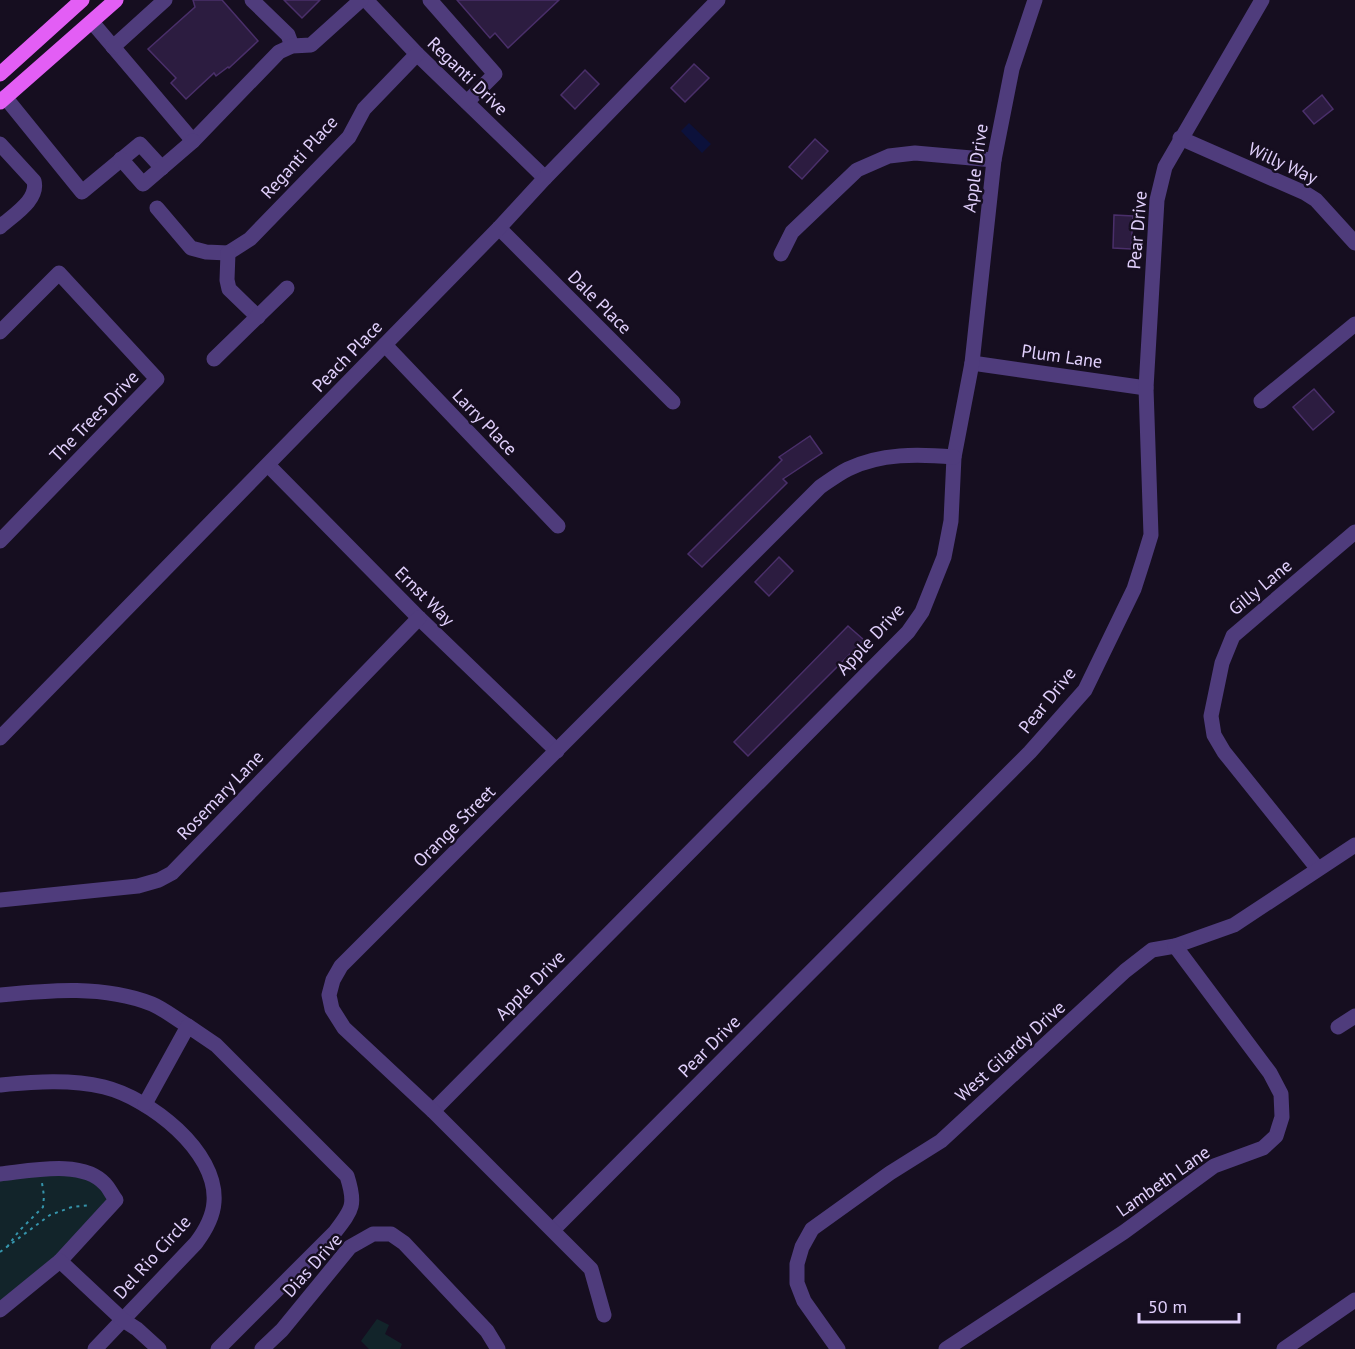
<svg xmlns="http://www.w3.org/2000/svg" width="1355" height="1349" font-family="'PT Sans',sans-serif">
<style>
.green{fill:#12242a}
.water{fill:#0c113b}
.building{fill:#2c1c40;stroke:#4a2f6a;stroke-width:1.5}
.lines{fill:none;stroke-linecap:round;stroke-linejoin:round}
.path{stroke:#3594ab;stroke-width:2;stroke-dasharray:3 4.5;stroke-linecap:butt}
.minor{stroke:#4f3c7c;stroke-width:15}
.major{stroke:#e35ef5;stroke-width:15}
.labels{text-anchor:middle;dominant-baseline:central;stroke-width:5;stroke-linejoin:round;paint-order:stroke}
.street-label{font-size:18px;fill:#e1d0fc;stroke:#160e20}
</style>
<rect width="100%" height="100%" fill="#160e20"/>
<!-- green -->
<g class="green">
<path d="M82,1170L116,1200L0,1310V1174Z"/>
<path d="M377,1319L389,1325L385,1334L402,1344L400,1349H369L361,1341Z"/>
</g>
<!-- water -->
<path class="water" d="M689,123L711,144L702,153L681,131Z"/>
<!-- building -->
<g class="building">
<path d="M193,0H222L258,41L229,68L228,67L216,76L214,73L186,99L171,83L176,78L148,49L195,7Z"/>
<path d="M284,0H320L302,18Z"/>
<path d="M457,0H559L508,48L495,33L490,38Z"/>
<path d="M694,64L709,78L685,102L671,88Z"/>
<path d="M585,70L599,84L575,109L561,95Z"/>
<path d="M1322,95L1333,109L1314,124L1303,111Z"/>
<path d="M815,139L828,151L802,179L789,167Z"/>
<path d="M1114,215L1133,216L1131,249L1113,248Z"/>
<path d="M1314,389L1334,412L1313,430L1293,407Z"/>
<path d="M810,436L822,453L783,479L787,483L702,567L688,554L782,460L779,457Z"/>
<path d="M779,557L793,571L769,596L755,582Z"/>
<path d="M848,626L864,640L748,756L734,742Z"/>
</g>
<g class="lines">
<!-- path -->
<g class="path">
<path d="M7,1247L19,1231L43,1207L44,1196L42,1183"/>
<path d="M0,1252L50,1215L72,1207L91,1205"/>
</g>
<!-- minor -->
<g class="minor">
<path d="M252,0L288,35L292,46"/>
<path d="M366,0L417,54L545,178"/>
<path d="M430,0L495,74L467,102"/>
<path d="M92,22L193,141L279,52L292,46L311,45L361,0"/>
<path d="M113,47L165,0"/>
<path d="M5,97L82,192L140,144L162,168"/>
<path d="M1180,138L1305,193L1316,200L1355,243"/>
<path d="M0,144L34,181C39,200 13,215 0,227"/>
<path d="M121,159L143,184L193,141"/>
<path d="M157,208L191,248L206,252L228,253"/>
<path d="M499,228L673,402"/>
<path d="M228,253L250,239L349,137L364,109L417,54"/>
<path d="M228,253L227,280L229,289L258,317"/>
<path d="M781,254L792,232L857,170L889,156L915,153L994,160"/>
<path d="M0,332L59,273L157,379L0,541"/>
<path d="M385,345L558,526"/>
<path d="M214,359L287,288"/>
<path d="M972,363L1146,388"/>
<path d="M1261,401L1355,324"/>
<path d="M268,465L419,618L557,751"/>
<path d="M0,738L499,228L545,178L718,0"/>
<path d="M1318,869L1224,752L1214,735L1211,716L1222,663L1233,636L1355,532"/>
<path d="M0,900L138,886L159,880L172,873L419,618"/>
<path d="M0,995C50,990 104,985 152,1004C164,1009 176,1019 188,1026"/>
<path d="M1338,1027L1355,1016"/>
<path d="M0,1085C35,1082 69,1079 104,1087C149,1098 218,1151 214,1202C213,1218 205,1231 196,1243L95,1349"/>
<path d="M145,1104L188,1026L216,1045L347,1176C356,1204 353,1209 335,1232L218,1349"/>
<path d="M433,1111L908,632L922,612L944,557L951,521L954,457L972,363L994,160L1012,69L1035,0"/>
<path d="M0,1174C30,1171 83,1159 105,1184C109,1188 112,1195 116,1200L60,1261"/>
<path d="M553,1230L1030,752L1085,690L1134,589L1143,561L1151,535L1146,388L1157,200L1165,167L1262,0"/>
<path d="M0,1310L60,1261L123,1320L137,1329L159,1349"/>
<path d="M604,1315L591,1269L433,1111L344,1028L332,1009L329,995L333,980L341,966L820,487C829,481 838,474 848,469C881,453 918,454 954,457"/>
<path d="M262,1349L282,1330L350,1247L373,1234H391L404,1243L487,1331L498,1349"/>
<path d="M838,1349L804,1301L797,1283V1264L802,1247L812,1229L890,1173L941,1141L1125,971L1152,950L1175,946L1234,925L1355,845"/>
<path d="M946,1349L1124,1232L1214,1166L1263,1148L1276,1136L1282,1117L1281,1094L1270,1073L1175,946"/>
<path d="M1284,1349L1355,1300"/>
</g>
<!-- major -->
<g class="major">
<path d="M0,74L82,0"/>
<path d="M0,102L116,0"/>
</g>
</g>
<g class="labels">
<!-- street labels -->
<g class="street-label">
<text transform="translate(468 76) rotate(44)">Reganti Drive</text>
<text transform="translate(299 157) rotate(-48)">Reganti Place</text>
<text transform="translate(1283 163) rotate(25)">Willy Way</text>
<text transform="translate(975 168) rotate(-82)">Apple Drive</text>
<text transform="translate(1137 230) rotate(-85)">Pear Drive</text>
<text transform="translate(600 302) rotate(45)">Dale Place</text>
<text transform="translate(347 356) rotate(-46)">Peach Place</text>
<text transform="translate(1062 356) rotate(8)">Plum Lane</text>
<text transform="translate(94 416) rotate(-46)">The Trees Drive</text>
<text transform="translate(485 422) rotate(46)">Larry Place</text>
<text transform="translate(1260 587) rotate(-40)">Gilly Lane</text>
<text transform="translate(425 596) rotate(45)">Ernst Way</text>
<text transform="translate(870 639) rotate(-47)">Apple Drive</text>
<text transform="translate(1047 700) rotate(-51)">Pear Drive</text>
<text transform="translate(220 795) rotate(-46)">Rosemary Lane</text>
<text transform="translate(454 826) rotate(-45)">Orange Street</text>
<text transform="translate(530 985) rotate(-45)">Apple Drive</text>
<text transform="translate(709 1046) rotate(-45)">Pear Drive</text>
<text transform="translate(1010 1051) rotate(-42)">West Gilardy Drive</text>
<text transform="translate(1163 1181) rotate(-35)">Lambeth Lane</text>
<text transform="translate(152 1257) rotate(-48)">Del Rio Circle</text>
<text transform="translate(312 1265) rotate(-48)">Dias Drive</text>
</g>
</g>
<!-- scale -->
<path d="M1139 1313v9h100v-9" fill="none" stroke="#e1d0fc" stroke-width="3"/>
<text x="1148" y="1313" font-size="18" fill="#e1d0fc" stroke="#160e20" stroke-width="4.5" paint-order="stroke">50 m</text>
</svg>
